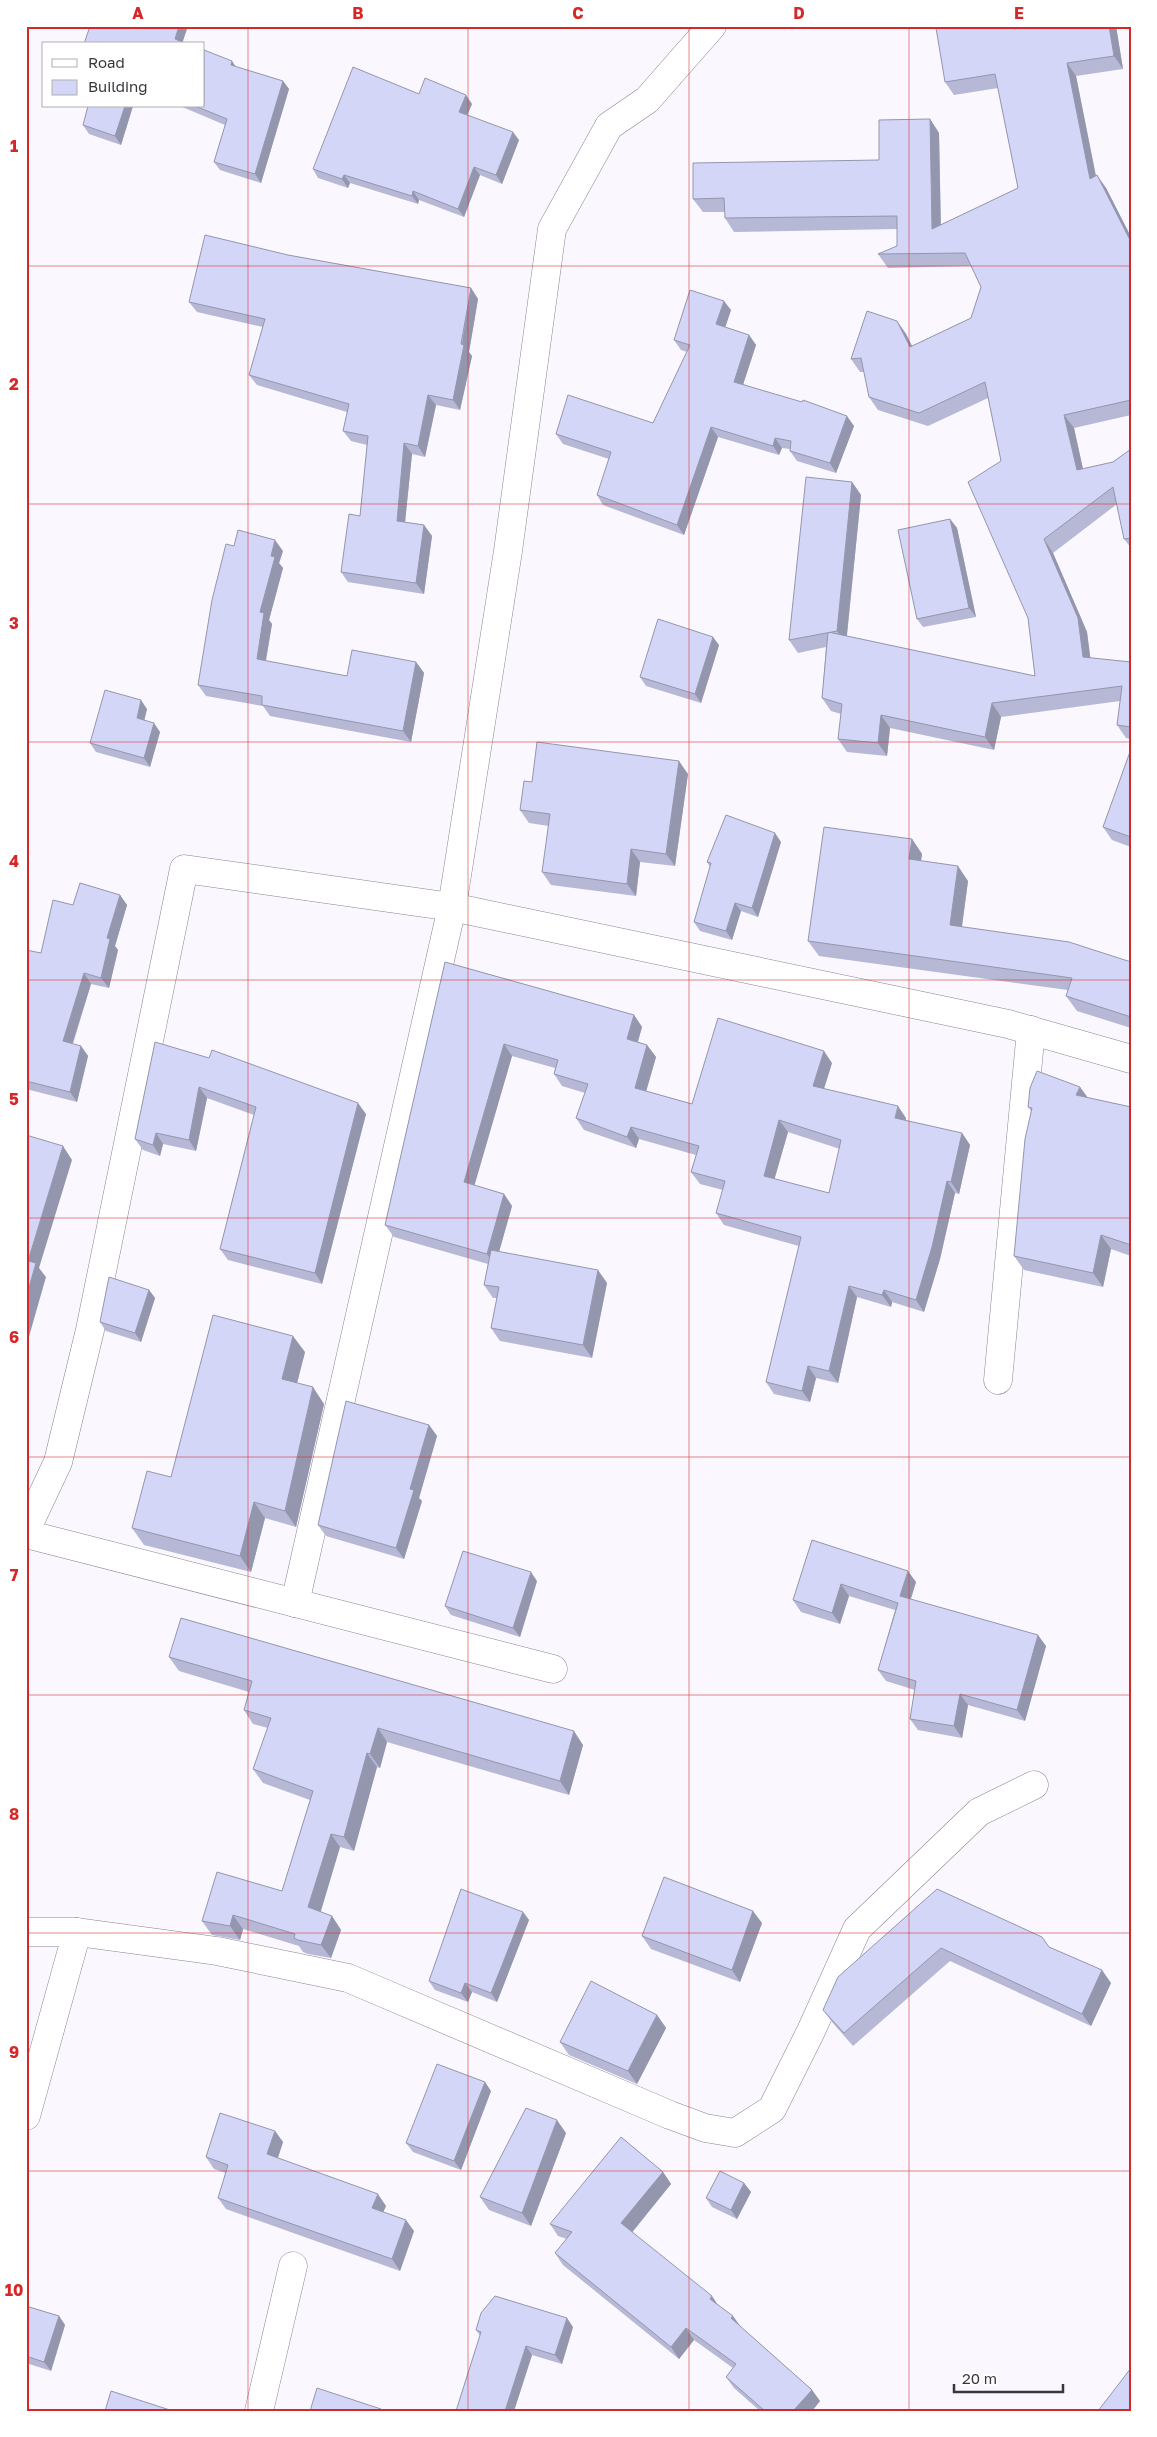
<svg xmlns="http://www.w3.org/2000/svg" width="1157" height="2437" font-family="'Golos Text',sans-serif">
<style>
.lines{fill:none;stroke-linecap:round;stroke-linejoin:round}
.street-casing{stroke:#8a8492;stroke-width:29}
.street{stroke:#fff;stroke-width:28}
.wall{fill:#b6b8d5;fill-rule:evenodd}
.shaded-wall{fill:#9496ae}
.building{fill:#d4d6f8;stroke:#9496ae;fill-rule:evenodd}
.grid{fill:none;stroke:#d62828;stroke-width:1;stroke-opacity:0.55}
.neatline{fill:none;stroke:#d62828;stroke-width:2}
.grid-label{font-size:16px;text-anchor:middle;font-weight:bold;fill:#d62828}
</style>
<rect width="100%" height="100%" fill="#faf7fe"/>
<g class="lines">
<defs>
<g id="street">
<path d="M998,1380L1031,1030"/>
<path d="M26,1530L58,1462L90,1330L184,869L452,907L1008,1024L1131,1059"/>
<path d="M26,1534L553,1669"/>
<path d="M295,1603L452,907L508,551L552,229L609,126L647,100L712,26"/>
<path d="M26,1932H77L217,1951L348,1978L670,2115L705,2128L735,2133L772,2109L811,2031L857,1929L979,1812L1034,1785"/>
<path d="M26,2116L77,1932"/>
<path d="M259,2411L293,2266"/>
</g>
</defs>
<!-- street casing -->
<use href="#street" class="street-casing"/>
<!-- street -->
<use href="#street" class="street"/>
</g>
<!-- wall -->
<g class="wall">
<path d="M948,26H1116L1123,69L1076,76L1096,176L1106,188L1131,237V415L1074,428L1083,469L1113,462L1131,449V548L1124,539L1117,504L1053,553L1087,632L1090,658L1131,662V739L1126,738L1117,725L1120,701L1001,717L994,750L890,728L887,756L847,752L838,739L841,714L831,711L822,698L826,647L798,653L789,640L852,482L861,495L847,636L1035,676L1028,618L1001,461L988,398L928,426L878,410L869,397L864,372H860L851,359L897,321L906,334L912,346L971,318L981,287L971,266L888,268L878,254L897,246V229L734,232L725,218V212H703L693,199L879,160L930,119L939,133L941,225L1018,188L998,88L954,95L945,82Z"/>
<path d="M236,67L283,81L289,89L261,183L220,170L214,162L225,125L180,106H204Z"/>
<path d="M419,94L472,104L467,115L519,140L502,184L480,175L464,217L419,200L418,204L350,183L348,188L318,178L313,169Z"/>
<path d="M88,106H133L121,145L89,134L83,125Z"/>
<path d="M288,255L471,288L478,299L469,352L472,356L460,410L436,405L425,457L412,454L405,522L424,525L432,536L424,594L348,582L341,572L360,516L367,445L351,441L343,431L347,412L257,385L249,375L263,327L197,312L189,302Z"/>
<path d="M731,310L725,327L749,335L756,345L743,384L854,426L836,473L797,461L790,451V449L782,448L779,455L718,437L684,535L603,505L597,495L609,459L563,444L556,434L653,423L687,352L681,350L674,340Z"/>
<path d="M950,519L957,528L976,617L923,627L917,619Z"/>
<path d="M283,551L279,563L283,568L269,620L272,624L266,661L347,676L416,662L424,673L411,742L270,716L263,706L206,696L198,685Z"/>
<path d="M719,645L701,703L646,686L640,677Z"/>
<path d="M147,709L144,720L160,732L150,767L96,752L90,743Z"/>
<path d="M1131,749V847L1112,840L1103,827Z"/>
<path d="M688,774L675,866L640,862L636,896L551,885L542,872L549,826L529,823L520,810L532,782Z"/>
<path d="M912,839L922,854L921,861L968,881L962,927L1131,962V1028L1077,1011L1066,996L1068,990L819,956L808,941Z"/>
<path d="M781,842L758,917L741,911L732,940L700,931L694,922L710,867L707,862Z"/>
<path d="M120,895L127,905L115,946L118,950L109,988L91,984L73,1044L81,1046L88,1056L77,1102L26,1089V950L41,953L73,905Z"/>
<path d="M445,962L634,1015L642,1027L638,1042L647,1045L656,1057L646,1091L692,1104L832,1063L824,1089L906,1118V1121L962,1133L970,1145L959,1194L955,1193L940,1259L924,1312L892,1302L891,1307L857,1297L838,1383L816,1378L810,1402L774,1394L766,1382L799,1246L724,1225L716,1213L723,1190L700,1184L691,1172L696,1155L639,1139L636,1148L584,1130L576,1118L585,1093L562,1086L554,1074L555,1068L512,1056L474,1185L504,1194L512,1206L499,1252L607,1283L592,1358L500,1341L491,1328L497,1298H493L484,1285L488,1264L394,1237L385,1225ZM788,1132L840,1149L829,1193L774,1179Z"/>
<path d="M155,1042L366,1114L322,1284L228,1260L220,1249L254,1115L207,1098L196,1151L163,1144L160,1156L143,1150L135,1139Z"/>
<path d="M1080,1087L1088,1098L1131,1107V1256L1111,1249L1103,1287L1024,1270L1014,1256L1031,1111L1028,1107Z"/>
<path d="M149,1290L155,1298L141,1342L106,1331L100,1322Z"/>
<path d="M305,1352L297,1383L324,1404L296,1527L265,1518L251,1572L144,1545L132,1528L171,1477Z"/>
<path d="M429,1425L437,1436L419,1498L422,1501L404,1559L326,1536L318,1525Z"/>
<path d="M812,1540L916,1582L911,1599L1046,1646L1025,1721L968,1705L962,1738L918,1730L910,1719L915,1690L886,1681L878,1670L895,1610L849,1596L840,1624L801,1612L793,1600Z"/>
<path d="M537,1581L520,1637L451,1615L445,1606Z"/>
<path d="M169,1657L583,1745L569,1795L387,1742L380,1768L377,1767L354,1851L340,1847L320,1912L332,1916L341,1930L331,1958L308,1954L303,1952L299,1946L243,1929L240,1940L212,1935L202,1921L282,1891L310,1800L263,1783L253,1769L268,1728L253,1724L244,1710L249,1692L179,1671Z"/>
<path d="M937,1889L1049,1947L1111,1983L1091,2026L950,1961L853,2046L832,2022L823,2010Z"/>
<path d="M523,1912L529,1920L497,2002L472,1992L468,2002L435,1990L429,1981Z"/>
<path d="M762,1923L740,1982L651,1949L642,1936Z"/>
<path d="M657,2015L666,2028L637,2084L569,2055L560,2042Z"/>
<path d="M491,2091L461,2170L413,2152L406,2143Z"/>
<path d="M275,2131L283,2142L278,2158L386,2206L383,2212L414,2231L400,2271L226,2209L218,2198L226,2173L214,2169L206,2157Z"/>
<path d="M566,2133L531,2226L489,2210L480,2197Z"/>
<path d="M663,2172L671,2184L632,2232L717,2304L741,2327L812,2390L820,2401L812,2411H760L734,2388L726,2377L733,2368L694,2340L679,2359L563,2265L555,2253L567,2239L558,2236L550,2224Z"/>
<path d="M744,2183L751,2192L737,2219L712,2207L706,2198Z"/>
<path d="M26,2306L59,2316L65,2325L51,2371L26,2363Z"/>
<path d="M573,2327L562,2364L532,2355L514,2411H456L480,2336L476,2330Z"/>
</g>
<!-- shaded-wall -->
<g class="shaded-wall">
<path d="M179,26H188L182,44L175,39Z"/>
<path d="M1109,26H1116L1123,69L1114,56Z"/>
<path d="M232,61L238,70L231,65Z"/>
<path d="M1067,63L1076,76L1099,192L1090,179Z"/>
<path d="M283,81L289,89L261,183L255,174Z"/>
<path d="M466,95L472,104L465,120L459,112Z"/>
<path d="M125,106H133L121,145L115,136Z"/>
<path d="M930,119L939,133L941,242L932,229Z"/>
<path d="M513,132L519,140L502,184L496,175Z"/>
<path d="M474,167L480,175L464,217L458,209Z"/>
<path d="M344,175L350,183L348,188L342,179Z"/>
<path d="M1097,175L1106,188L1131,237V242Z"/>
<path d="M413,191L419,200L418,204L412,196Z"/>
<path d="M471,288L478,299L469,352L472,356L460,410L453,400Z"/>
<path d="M724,301L731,310L723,334L716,324Z"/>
<path d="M897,321L906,334L919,360L910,347Z"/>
<path d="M749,335L756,345L741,391L734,382Z"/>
<path d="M428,395L436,405L425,457L418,446Z"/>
<path d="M1064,415L1074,428L1086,483L1077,470Z"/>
<path d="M847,416L854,426L836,473L830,463Z"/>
<path d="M711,427L718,437L684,535L677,525Z"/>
<path d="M775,438L782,448L779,455L773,446Z"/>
<path d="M404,443L412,454L404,532L397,521Z"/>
<path d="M852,482L861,495L846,643L837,631Z"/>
<path d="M950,519L957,528L976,617L969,608Z"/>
<path d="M424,525L432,536L424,594L416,583Z"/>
<path d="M1044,539L1053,553L1087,632L1092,670L1083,657Z"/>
<path d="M275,540L283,551L279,563L283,568L269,620L272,624L264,670L257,659L260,612L271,556Z"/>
<path d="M713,637L719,645L701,703L695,694Z"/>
<path d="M416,662L424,673L411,742L403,731Z"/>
<path d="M141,700L147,709L143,726L137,718Z"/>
<path d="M992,703L1001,717L994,750L985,737Z"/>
<path d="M881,715L890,728L887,756L878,743Z"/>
<path d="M154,723L160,732L150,767L144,758Z"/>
<path d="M679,761L688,774L675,866L666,854Z"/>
<path d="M775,833L781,842L758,917L752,908Z"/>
<path d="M912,839L922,854L919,874L909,859Z"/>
<path d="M631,849L640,862L636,896L627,884Z"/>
<path d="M958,866L968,881L960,940L950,925Z"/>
<path d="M120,895L127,905L115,946L118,950L109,988L101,978L107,938Z"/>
<path d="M735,903L741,911L732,940L726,931Z"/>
<path d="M84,973L91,984L70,1051L63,1041Z"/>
<path d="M634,1015L642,1027L635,1051L627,1039Z"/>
<path d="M504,1044L512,1056L472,1194L464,1182Z"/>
<path d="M647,1045L656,1057L644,1099L635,1088Z"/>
<path d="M81,1046L88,1056L77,1102L70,1092Z"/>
<path d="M824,1051L832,1063L821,1098L813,1086Z"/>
<path d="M199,1087L207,1098L196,1151L189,1140Z"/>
<path d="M1080,1087L1090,1101L1076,1095Z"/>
<path d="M358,1103L366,1114L322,1284L315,1273Z"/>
<path d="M898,1106L906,1118L903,1130L895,1118Z"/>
<path d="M779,1120L788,1132L772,1188L764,1176Z"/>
<path d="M631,1127L639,1139L636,1148L627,1137Z"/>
<path d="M156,1133L163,1144L160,1156L153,1145Z"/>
<path d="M962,1133L970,1145L959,1194L951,1182Z"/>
<path d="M63,1146L72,1160L39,1268L46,1277L26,1347V1298L28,1261Z"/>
<path d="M947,1181L955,1193L940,1259L924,1312L916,1300Z"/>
<path d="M504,1194L512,1206L495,1266L487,1254Z"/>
<path d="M1101,1235L1111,1249L1103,1287L1093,1273Z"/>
<path d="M598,1270L607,1283L592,1358L583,1345Z"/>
<path d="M849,1286L857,1297L838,1383L829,1371Z"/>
<path d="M149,1290L155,1298L141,1342L135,1333Z"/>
<path d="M884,1290L892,1302L891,1307L882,1295Z"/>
<path d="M293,1336L305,1352L294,1395L282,1379Z"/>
<path d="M808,1366L816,1378L810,1402L802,1391Z"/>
<path d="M313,1387L324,1404L296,1527L285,1511Z"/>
<path d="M429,1425L437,1436L419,1498L422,1501L404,1559L396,1548L410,1489Z"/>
<path d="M254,1502L265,1518L251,1572L240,1556Z"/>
<path d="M908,1571L916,1582L908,1607L900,1596Z"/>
<path d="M531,1572L537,1581L520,1637L513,1628Z"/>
<path d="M841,1584L849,1596L840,1624L832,1613Z"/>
<path d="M1038,1635L1046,1646L1025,1721L1017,1710Z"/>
<path d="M960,1694L968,1705L962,1738L954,1726Z"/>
<path d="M378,1728L387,1742L380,1768L370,1754Z"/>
<path d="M574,1731L583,1745L569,1795L560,1781Z"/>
<path d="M367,1753L377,1767L354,1851L344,1837Z"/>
<path d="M331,1834L340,1847L318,1921L308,1907Z"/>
<path d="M753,1911L762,1923L740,1982L732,1970Z"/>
<path d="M523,1912L529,1920L497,2002L491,1993Z"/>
<path d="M233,1915L243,1929L240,1940L230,1926Z"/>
<path d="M332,1916L341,1930L331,1958L321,1945Z"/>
<path d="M1102,1970L1111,1983L1091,2026L1082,2014Z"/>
<path d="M465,1983L472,1992L468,2002L461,1993Z"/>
<path d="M657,2015L666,2028L637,2084L628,2071Z"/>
<path d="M485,2082L491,2091L461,2170L454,2161Z"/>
<path d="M557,2120L566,2133L531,2226L522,2213Z"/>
<path d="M275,2131L283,2142L275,2166L267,2154Z"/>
<path d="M663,2172L671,2184L630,2235L621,2223Z"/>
<path d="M744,2183L751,2192L737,2219L731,2210Z"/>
<path d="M378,2194L386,2206L380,2219L372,2208Z"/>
<path d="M406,2220L414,2231L400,2271L392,2259Z"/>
<path d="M712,2296L720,2308L710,2299Z"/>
<path d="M59,2316L65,2325L51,2371L44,2362Z"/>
<path d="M733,2316L741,2327L731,2318Z"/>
<path d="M567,2318L573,2327L562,2364L555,2355Z"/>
<path d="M686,2328L694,2340L679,2359L671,2347Z"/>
<path d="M526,2346L532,2355L514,2411H505Z"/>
<path d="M812,2390L820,2401L812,2411H793Z"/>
</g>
<!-- building -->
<g class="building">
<path d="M90,26H179L175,39L187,44H84Z"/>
<path d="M948,26H1109L1114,56L1067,63L1090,179L1097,175L1131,242V400L1064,415L1077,470L1113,462L1131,449V538L1124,539L1113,487L1044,539L1078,618L1083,657L1131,662V727L1117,725L1122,686L992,703L985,737L881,715L878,743L838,739L842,704L822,698L828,632L1035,676L1028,618L968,482L1001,461L985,382L919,413L869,397L861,358L851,359L867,311L897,321L910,347L971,318L981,287L965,253L878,254L897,246V216L725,218L724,198L693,199V163L879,160V120L930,119L932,229L1018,188L995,74L945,82L936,28Z"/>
<path d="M204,50L232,61L231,65L283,81L255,174L214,162L227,119L195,106H204Z"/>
<path d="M353,67L419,94L425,78L466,95L459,112L513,132L496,175L474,167L458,209L413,191L412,196L344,175L342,179L313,169Z"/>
<path d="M88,106H125L115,136L83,125Z"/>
<path d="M205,235L288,255L471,288L461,344L464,345L453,400L428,395L418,446L404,443L397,521L424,525L416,583L341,572L349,514L360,516L368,436L343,431L349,404L249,375L265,319L189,302Z"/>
<path d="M690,290L724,301L716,324L749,335L734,382L802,402L803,400L847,416L830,463L790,451L791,441L775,438L773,446L711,427L677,525L597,495L611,452L556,434L568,395L653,423L690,345L674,340Z"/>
<path d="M806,477L852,482L837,631L789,640Z"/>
<path d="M950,519L969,608L917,619L898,530Z"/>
<path d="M238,530L275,540L271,556L275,557L260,612L264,613L257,659L347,676L352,650L416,662L403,731L262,705V696L198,685L212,600L226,544L234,546Z"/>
<path d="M658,619L713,637L695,694L640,677Z"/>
<path d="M105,690L141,700L137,718L154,723L144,758L90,743Z"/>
<path d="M537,742L679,761L666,854L631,849L627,884L542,872L550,814L520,810L524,781L532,782Z"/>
<path d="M1131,749V837L1103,827Z"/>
<path d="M726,815L775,833L752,908L735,903L726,931L694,922L711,863L707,862Z"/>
<path d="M824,827L912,839L909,859L958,866L950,925L1069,942L1131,962V1017L1066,996L1072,978L808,941Z"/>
<path d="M80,883L120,895L107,938L110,939L101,978L84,973L63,1041L81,1046L70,1092L26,1081V950L41,953L53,900L73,905Z"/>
<path d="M445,962L634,1015L627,1039L647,1045L635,1088L692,1104L718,1018L824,1051L813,1086L898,1106L895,1118L962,1133L951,1182L947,1181L932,1247L916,1300L884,1290L882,1295L849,1286L829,1371L808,1366L802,1391L766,1382L801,1237L716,1213L725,1181L691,1172L699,1146L631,1127L627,1137L576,1118L588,1084L554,1074L558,1060L504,1044L464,1182L504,1194L487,1254L385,1225ZM779,1120L841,1140L829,1193L764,1176Z"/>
<path d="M155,1042L209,1058L212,1050L358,1103L315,1273L220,1249L256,1107L199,1087L189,1140L156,1133L153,1145L135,1139Z"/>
<path d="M1037,1071L1080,1087L1076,1095L1131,1107V1245L1101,1235L1093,1273L1014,1256L1025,1139L1032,1108L1028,1107L1030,1088Z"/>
<path d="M26,1135L63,1146L28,1261L36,1263L26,1298Z"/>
<path d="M491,1250L598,1270L583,1345L491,1328L499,1287L484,1285Z"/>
<path d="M109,1277L149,1290L135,1333L100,1322Z"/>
<path d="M213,1315L293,1336L282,1379L313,1387L285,1511L254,1502L240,1556L132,1528L147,1471L171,1477Z"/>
<path d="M346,1401L429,1425L410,1489L414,1490L396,1548L318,1525Z"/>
<path d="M812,1540L908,1571L900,1596L1038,1635L1017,1710L960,1694L954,1726L910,1719L916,1681L878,1670L898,1603L841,1584L832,1613L793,1600Z"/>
<path d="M463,1551L531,1572L513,1628L445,1606Z"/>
<path d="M181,1618L574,1731L560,1781L378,1728L370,1754L367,1753L344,1837L331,1834L308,1907L332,1916L321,1945L298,1940L294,1938L295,1934L233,1915L230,1926L202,1921L217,1872L282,1891L313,1791L253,1769L271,1718L244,1710L252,1681L169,1657Z"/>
<path d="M664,1877L753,1911L732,1970L642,1936Z"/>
<path d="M461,1889L523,1912L491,1993L465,1983L461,1993L429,1981Z"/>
<path d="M937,1889L1042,1937L1049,1947L1102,1970L1082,2014L941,1948L844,2033L823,2010L838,1977Z"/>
<path d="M591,1981L657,2015L628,2071L560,2042Z"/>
<path d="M437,2064L485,2082L454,2161L406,2143Z"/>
<path d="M526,2108L557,2120L522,2213L480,2197Z"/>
<path d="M220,2113L275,2131L267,2154L378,2194L372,2208L406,2220L392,2259L218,2198L228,2165L206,2157Z"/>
<path d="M621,2137L663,2172L621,2223L712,2296L710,2299L733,2316L731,2318L812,2390L793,2411H765L726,2377L736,2364L686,2328L671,2347L555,2253L572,2232L550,2224Z"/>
<path d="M720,2171L744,2183L731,2210L706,2198Z"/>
<path d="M495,2296L567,2318L555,2355L526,2346L505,2411H456L481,2332L476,2330L481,2313Z"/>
<path d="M26,2306L59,2316L44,2362L26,2356Z"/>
<path d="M1131,2368V2411H1098Z"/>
<path d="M317,2388L381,2409L380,2411H310Z"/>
<path d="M111,2391L173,2411H105Z"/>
</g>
<!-- grid -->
<path class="grid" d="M248,26V2411M468,26V2411M689,26V2411M909,26V2411M26,266H1131M26,504H1131M26,742H1131M26,980H1131M26,1218H1131M26,1457H1131M26,1695H1131M26,1933H1131M26,2171H1131"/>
<!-- border -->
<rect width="1157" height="2437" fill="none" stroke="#ffffff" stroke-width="55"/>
<!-- legend -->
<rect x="42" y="42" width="162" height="65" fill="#ffffff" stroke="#b0afb1"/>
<rect x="52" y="59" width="25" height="8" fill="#ffffff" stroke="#b0afb1"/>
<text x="88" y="68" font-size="15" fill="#39363c">Road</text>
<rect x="52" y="80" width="25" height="15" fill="#d4d6f8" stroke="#b0afb1"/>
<text x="88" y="92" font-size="15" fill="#39363c">Building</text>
<!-- scale -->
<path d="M954 2384v8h109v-8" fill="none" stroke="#39363c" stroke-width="2.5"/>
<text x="962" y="2384" font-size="15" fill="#39363c" stroke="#ffffff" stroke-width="4" paint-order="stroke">20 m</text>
<rect x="28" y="28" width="1102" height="2382" class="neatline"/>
<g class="grid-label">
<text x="138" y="19">A</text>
<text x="358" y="19">B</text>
<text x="578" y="19">C</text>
<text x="799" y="19">D</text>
<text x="1019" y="19">E</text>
<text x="14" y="152">1</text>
<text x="14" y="390">2</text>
<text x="14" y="629">3</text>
<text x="14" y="867">4</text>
<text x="14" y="1105">5</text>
<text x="14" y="1343">6</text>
<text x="14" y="1581">7</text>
<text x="14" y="1820">8</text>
<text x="14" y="2058">9</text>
<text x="14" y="2296">10</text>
</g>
</svg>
